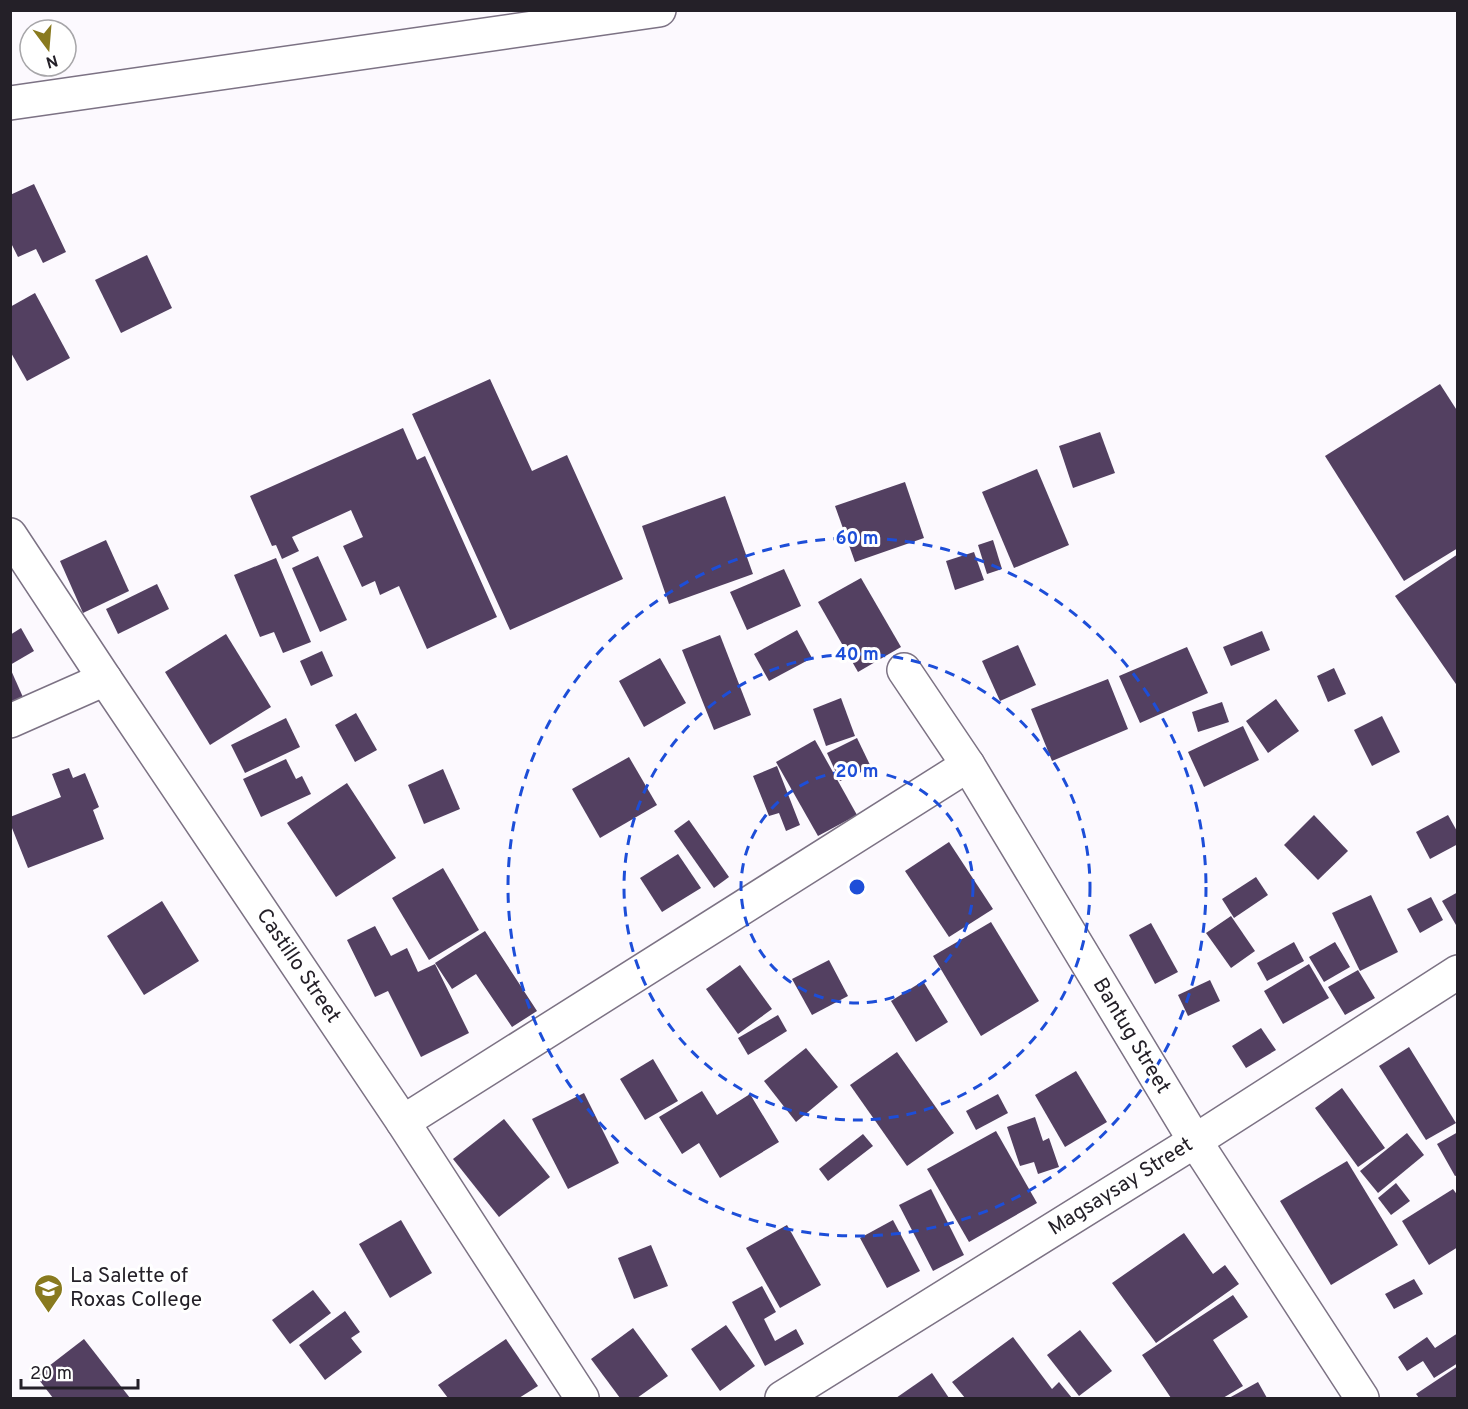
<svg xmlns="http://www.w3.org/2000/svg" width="1468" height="1409" font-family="Overpass,sans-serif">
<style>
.building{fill:#534061}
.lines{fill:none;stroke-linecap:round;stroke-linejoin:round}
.minor-casing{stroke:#7c7284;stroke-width:36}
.minor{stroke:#fff;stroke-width:33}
.ring{fill:none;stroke:#1d4ed8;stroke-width:3;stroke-dasharray:10 8}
.labels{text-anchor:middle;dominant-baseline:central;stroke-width:6;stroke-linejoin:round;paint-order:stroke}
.street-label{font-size:21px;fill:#242028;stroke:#fff}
.poi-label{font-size:21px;fill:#242028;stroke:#fff;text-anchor:start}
.centre{fill:#1d4ed8;stroke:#fff;stroke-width:3}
.ring-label{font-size:18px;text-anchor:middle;font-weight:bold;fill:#1d4ed8;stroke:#fff;stroke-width:6;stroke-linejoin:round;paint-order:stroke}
</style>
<rect width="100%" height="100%" fill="#fcf9fe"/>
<!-- building -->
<g class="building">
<path d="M34,184L66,252L43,263L36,249L18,257L10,241V195Z"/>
<path d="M147,255L172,308L121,333L95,280Z"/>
<path d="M35,293L70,358L27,381L10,351V307Z"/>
<path d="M490,379L532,471L567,455L623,579L510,630L412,414Z"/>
<path d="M1440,384L1458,412V548L1404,581L1325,456Z"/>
<path d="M403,428L417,460L425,456L497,617L427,649L399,586L380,595L375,581L362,587L343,546L363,537L351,510L292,537L299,551L282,559L276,545L272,546L250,496Z"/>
<path d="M1100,432L1115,473L1073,488L1059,446Z"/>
<path d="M1037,469L1069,545L1014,568L982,492Z"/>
<path d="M905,482L924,538L855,562L835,506Z"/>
<path d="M725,496L753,574L669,604L642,526Z"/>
<path d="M106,540L129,591L83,613L60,561Z"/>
<path d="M993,540L1002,569L987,574L978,545Z"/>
<path d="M974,552L984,580L955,590L946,561Z"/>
<path d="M1458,554V687L1395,596Z"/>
<path d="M318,556L347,620L320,632L292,568Z"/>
<path d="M276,558L311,642L283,653L274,632L260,637L234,575Z"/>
<path d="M784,569L801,606L747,630L730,592Z"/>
<path d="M861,578L901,647L858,672L818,602Z"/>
<path d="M157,584L169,609L118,634L106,609Z"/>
<path d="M21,628L34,651L10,665V635Z"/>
<path d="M797,630L812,658L769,681L754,654Z"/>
<path d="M1262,631L1270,650L1231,666L1223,647Z"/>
<path d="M226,634L271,707L210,745L165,672Z"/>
<path d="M720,635L751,715L714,730L682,650Z"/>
<path d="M1018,645L1036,685L1000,701L982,661Z"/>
<path d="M1187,647L1208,693L1140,723L1119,676Z"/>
<path d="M322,651L333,676L311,686L300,661Z"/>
<path d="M660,658L686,703L644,727L619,681Z"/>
<path d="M10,668L26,704L10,710Z"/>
<path d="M1334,668L1346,694L1328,702L1317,676Z"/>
<path d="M1108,679L1128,729L1052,761L1031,709Z"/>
<path d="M841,698L855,736L826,746L813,709Z"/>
<path d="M1276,699L1299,731L1268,753L1246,721Z"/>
<path d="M1222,702L1229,722L1198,732L1192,712Z"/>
<path d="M356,713L377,750L355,762L335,725Z"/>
<path d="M1382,716L1400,752L1372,766L1354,730Z"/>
<path d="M286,718L300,747L245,773L231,745Z"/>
<path d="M1243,726L1259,760L1204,787L1188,752Z"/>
<path d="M857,738L871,767L840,781L827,753Z"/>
<path d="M815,740L857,815L818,836L776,762Z"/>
<path d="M629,757L657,805L600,838L572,789Z"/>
<path d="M286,759L296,779L302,776L311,794L261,817L243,779Z"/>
<path d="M777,766L800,825L786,831L779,813L769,816L753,776Z"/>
<path d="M69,768L73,778L85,773L99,807L93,810L104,839L28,868L10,823V817L61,797L52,774Z"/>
<path d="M443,769L460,809L424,824L408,785Z"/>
<path d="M347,783L396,858L336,897L287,823Z"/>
<path d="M1314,815L1348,851L1318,880L1284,845Z"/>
<path d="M1448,815L1458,833V844L1430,859L1416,832Z"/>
<path d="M689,820L729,877L714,888L674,831Z"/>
<path d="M949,842L993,909L949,937L905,871Z"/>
<path d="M678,854L701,888L662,912L640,878Z"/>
<path d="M443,868L479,930L429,960L392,898Z"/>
<path d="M1256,877L1268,895L1234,918L1222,899Z"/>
<path d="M1458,892V924L1456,925L1442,901Z"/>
<path d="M1371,895L1398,952L1360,971L1332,913Z"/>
<path d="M1431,897L1443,920L1420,933L1407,909Z"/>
<path d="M162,901L199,961L144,995L107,936Z"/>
<path d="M1231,916L1255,951L1231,968L1206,933Z"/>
<path d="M991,922L1039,1001L981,1036L933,956Z"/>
<path d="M1151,923L1178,972L1155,984L1129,935Z"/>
<path d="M375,926L391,956L407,948L418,972L435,964L469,1033L421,1057L388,991L375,997L347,940Z"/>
<path d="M485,931L537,1011L512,1027L476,974L452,989L435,963Z"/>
<path d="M1294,942L1304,961L1267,981L1257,963Z"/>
<path d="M1335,942L1350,967L1324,982L1309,957Z"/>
<path d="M829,960L848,996L812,1015L792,979Z"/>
<path d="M1309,964L1329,998L1283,1024L1264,991Z"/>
<path d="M740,965L772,1009L738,1034L706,989Z"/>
<path d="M1358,970L1375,998L1345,1015L1328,987Z"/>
<path d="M1210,980L1220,1001L1188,1016L1178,995Z"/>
<path d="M923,981L948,1022L916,1042L891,1001Z"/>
<path d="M778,1015L787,1031L748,1055L738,1038Z"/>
<path d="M1261,1028L1276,1050L1246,1068L1232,1046Z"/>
<path d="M1409,1047L1456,1123L1426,1140L1379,1066Z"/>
<path d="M806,1048L838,1087L796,1122L764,1081Z"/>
<path d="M897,1052L954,1133L907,1166L850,1085Z"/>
<path d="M653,1059L678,1101L645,1120L620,1079Z"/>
<path d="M1076,1071L1107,1122L1065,1147L1035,1095Z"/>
<path d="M1342,1088L1385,1148L1358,1167L1315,1108Z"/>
<path d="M702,1091L717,1115L750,1094L779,1142L720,1178L699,1143L682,1154L659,1117Z"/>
<path d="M584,1093L619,1163L568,1189L532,1119Z"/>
<path d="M998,1094L1008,1113L976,1130L966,1111Z"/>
<path d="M1035,1117L1043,1141L1049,1138L1059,1167L1038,1174L1034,1162L1020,1166L1007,1127Z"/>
<path d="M504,1119L550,1177L499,1217L453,1159Z"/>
<path d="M996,1131L1037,1203L969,1242L927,1169Z"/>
<path d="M1458,1132V1175L1455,1176L1437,1144Z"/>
<path d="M1407,1133L1424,1155L1378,1193L1360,1171Z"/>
<path d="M863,1134L873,1146L828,1181L819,1169Z"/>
<path d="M1347,1161L1398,1245L1331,1285L1280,1201Z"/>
<path d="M1396,1183L1410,1201L1391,1215L1378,1198Z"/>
<path d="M931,1189L964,1255L933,1271L899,1205Z"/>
<path d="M1453,1189L1458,1196V1247L1429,1265L1402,1221Z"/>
<path d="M401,1220L432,1273L390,1298L359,1244Z"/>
<path d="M893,1220L920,1271L887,1288L860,1238Z"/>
<path d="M787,1225L821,1285L780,1308L746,1248Z"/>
<path d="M1184,1233L1213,1274L1225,1265L1239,1284L1156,1343L1112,1283Z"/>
<path d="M651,1245L668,1286L634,1299L618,1258Z"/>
<path d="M1414,1279L1423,1294L1394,1309L1385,1294Z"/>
<path d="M762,1286L776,1312L764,1319L775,1341L796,1329L804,1344L765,1366L732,1302Z"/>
<path d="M313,1290L331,1313L290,1344L272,1320Z"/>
<path d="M1233,1295L1248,1317L1213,1340L1243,1386L1223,1398H1171L1142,1355Z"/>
<path d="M345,1311L360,1332L351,1338L362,1352L325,1380L299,1345Z"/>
<path d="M726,1325L755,1366L720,1391L691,1349Z"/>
<path d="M633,1328L668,1376L637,1398H620L591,1359Z"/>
<path d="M1080,1330L1112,1371L1079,1396L1047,1355Z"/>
<path d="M1458,1333V1363L1434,1378L1423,1361L1407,1371L1398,1357L1427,1337L1435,1348Z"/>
<path d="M1013,1337L1052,1389L1059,1382L1072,1398H965L952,1382Z"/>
<path d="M84,1339L130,1398H53L36,1376Z"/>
<path d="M506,1339L538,1386L519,1398H448L438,1385Z"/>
<path d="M1458,1366V1398H1419L1416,1394Z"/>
<path d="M932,1373L949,1398H896Z"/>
<path d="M1258,1382L1267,1398H1229Z"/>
</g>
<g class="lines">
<defs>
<g id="minor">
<path d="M10,103L659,10"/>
<path d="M10,535L105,679L403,1122L582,1398"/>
<path d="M904,670L968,765L1195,1141L1362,1398"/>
<path d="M10,721L105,679"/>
<path d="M403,1122L968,765"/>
<path d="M782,1398L1195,1141L1458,972"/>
</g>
</defs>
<!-- minor casing -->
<use href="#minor" class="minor-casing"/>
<!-- minor -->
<use href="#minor" class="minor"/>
</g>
<!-- distance rings -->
<g class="ring">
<circle cx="857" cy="887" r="116"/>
<circle cx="857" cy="887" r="233"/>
<circle cx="857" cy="887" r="349"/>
</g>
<!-- icons -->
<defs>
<symbol id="university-pin" viewBox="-11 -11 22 30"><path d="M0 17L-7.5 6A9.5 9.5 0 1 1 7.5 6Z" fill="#897a1f" stroke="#fff"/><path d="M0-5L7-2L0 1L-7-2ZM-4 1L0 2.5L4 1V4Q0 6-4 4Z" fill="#fff"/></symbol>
</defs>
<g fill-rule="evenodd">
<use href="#university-pin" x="32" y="1272" width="33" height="45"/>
</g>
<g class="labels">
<!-- street labels -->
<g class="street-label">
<text transform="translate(298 966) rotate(56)">Castillo Street</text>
<text transform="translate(1131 1036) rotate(59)">Bantug Street</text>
<text transform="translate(1121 1187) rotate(-32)">Magsaysay Street</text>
</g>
<!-- poi labels -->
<g class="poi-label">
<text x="70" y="1276">La Salette of<tspan x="70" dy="24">Roxas College</tspan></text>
</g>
</g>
<circle cx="857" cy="887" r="9" class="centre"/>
<g class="ring-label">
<text x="857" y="544">60 m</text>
<text x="857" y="660">40 m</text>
<text x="857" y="777">20 m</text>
</g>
<!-- border -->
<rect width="1468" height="1409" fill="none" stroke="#242028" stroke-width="24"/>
<!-- north arrow -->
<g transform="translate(48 48) rotate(164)"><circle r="28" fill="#ffffff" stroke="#a7a6a9" stroke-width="1.5"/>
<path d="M0-4.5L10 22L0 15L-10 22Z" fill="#897a1f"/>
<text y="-9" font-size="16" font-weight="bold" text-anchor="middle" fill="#242028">N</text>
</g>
<!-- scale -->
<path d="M21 1379v9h117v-9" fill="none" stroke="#242028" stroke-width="3"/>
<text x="30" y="1379" font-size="18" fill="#242028" stroke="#ffffff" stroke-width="4.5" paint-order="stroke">20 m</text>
</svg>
